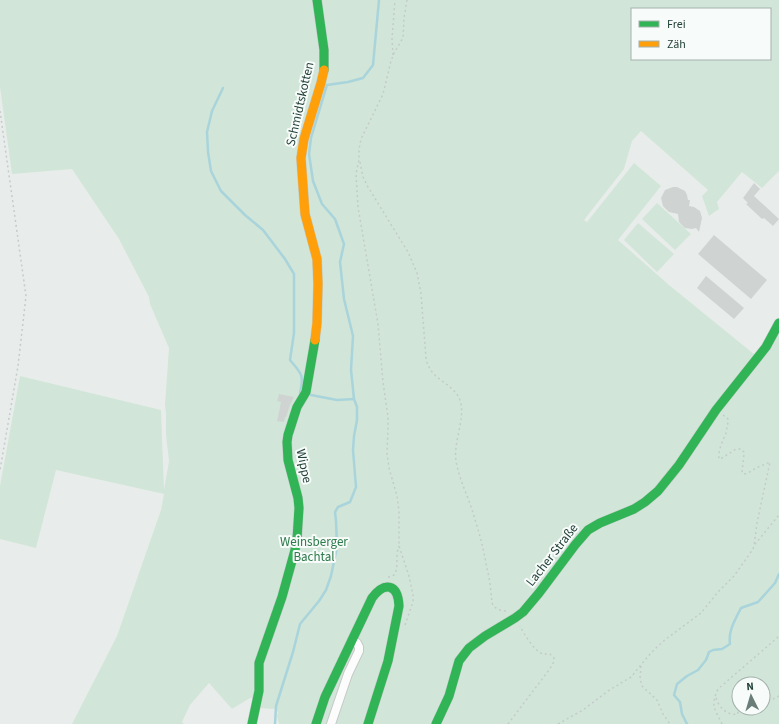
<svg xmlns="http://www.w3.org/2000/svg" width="779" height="724" font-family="'Source Sans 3',sans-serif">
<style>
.green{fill:#d1e6d8;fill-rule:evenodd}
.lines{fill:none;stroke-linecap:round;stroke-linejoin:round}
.stream{stroke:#a9d4db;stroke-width:2.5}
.building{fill:#cfd4d2}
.street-casing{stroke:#c5cac8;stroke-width:10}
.fast-casing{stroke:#c3cbc8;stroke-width:10}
.slow-casing{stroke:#c3cbc8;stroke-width:10}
.path{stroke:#c3ccca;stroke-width:1.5;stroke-dasharray:2 3;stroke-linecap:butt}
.street{stroke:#fcfcfc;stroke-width:8}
.fast{stroke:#30b455;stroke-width:9}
.slow{stroke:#ff9f0a;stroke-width:9}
.labels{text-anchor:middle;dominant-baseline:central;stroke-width:4;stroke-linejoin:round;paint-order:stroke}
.street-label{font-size:13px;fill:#24423a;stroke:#f7fbf9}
.park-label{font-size:13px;fill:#2d7a4b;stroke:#f7fbf9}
</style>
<rect width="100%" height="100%" fill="#e8edeb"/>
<!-- green -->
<g class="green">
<path d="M0,0H779V171L762,188L742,172L717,202L719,209L709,216L702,196L708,190L641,131L632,141L624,169L584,220L587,222L634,163L661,186L618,240L669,285L760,359L779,328V724H279L277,716L278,712L275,709L258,708L261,699L250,698L232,709L209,683L190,705L182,722L184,724H72L117,636L161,510L164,494L56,470L36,548L0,539V486L20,376L161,410L164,490L169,461L166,435V414L165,405L169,348L150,304L149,297L119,239L72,169L12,174L0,87ZM632,9H770V59H632ZM739,684H763V708H739Z"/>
<path d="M657,203L691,234L675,250L642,219Z"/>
<path d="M638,223L674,254L657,272L624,240Z"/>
</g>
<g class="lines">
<!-- stream -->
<g class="stream">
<path d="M223,88L212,111L207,132L208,152L211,171L221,191L245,215L263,230L285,259L294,274V333L290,360C302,374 304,375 300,393"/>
<path d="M311,395L337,400L354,399"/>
<path d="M275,724L276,706L293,652L300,624L319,601L326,590L331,576L337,547L336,521L335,512L338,507L350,502L356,487L353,450L354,436L357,420V407L354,399L351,370L353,336L344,299L340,262L344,244L335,219L322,204L313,181L309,154L311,138L327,85L348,82L363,78L373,65L379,0"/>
<path d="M687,724L682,714L680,702L674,695L677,684L687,676L698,670L706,660L709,652L713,650L722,649L730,644C728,631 735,620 741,608L758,602L775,583L779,574"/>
</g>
</g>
<!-- building -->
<g class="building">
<path d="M754,183L760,189L754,196L779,219L773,226L764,218L762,219L746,204L748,203L743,198Z"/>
<path d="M673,187H677L685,191L687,195L688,200H690L689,206L694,207L700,211L702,218L699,232L696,228L692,229L685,228L679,222L678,214L669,212L663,206L661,198L665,190Z"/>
<path d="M714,235L767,280L751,299L698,254Z"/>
<path d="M706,276L744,308L734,319L697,288Z"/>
<path d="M279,394L294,397L290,405L286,417H285L284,422L277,421L281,402L277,401Z"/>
</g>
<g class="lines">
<defs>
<path id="street" d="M331,724L348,674L359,651V647L357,643L352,640"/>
<g id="fast">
<path d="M317,0L324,50V70"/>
<path d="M252,724L259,691V663L282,597L295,550L297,539L299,508L298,498L288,460L287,442L288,435L297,407L306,392L315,340"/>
<path d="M316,724L325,697L372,598C385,581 398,584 399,606L388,661L368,724"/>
<path d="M436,724L449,696L459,661L469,648L485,636L515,618L523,612L539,593L575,545L588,530L600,523L634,509L645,502L658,491L679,465L716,410L766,347L779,323"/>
</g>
<path id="slow" d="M315,340L317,323L318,284L317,259L305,214L301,158L304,139L321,83L324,70"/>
</defs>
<!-- street casing -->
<use href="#street" class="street-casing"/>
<!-- fast casing -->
<use href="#fast" class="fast-casing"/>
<!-- slow casing -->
<use href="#slow" class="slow-casing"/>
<!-- path -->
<g class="path">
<path d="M393,55L392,39L395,0"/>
<path d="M0,111L26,296L18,366L0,470"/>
<path d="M360,162L363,177L368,187L408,252L417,273L421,294L426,358C430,381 453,382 460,400C466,418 453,442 456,461C459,479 468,496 473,513C479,532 484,550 487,569C490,580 491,592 492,603C495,610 502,611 508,611"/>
<path d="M723,415L728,419C728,424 727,428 726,433C723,441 718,449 719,459L722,458L736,449H741L744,452V454L742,472L744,474L748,473L756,468L770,462L757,523L754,546"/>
<path d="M388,577C390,577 392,576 394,575C399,570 395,554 399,546"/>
<path d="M405,625L413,602V595L409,576L399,546V511L397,496L389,468L387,454L388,427V417L383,382L378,324L358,207L356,174L358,164L359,160V149L361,139L383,94L391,61L394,53L403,38L404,18L407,0"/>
<path d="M641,666L640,679L642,686L657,700L663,714L670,724"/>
<path d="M716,698C719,708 728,716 738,714V699L739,698"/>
<path d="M763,700H771L779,696"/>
<path d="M508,724L549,670L553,664L554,658L550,654C548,654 545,654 543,654C534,651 524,634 520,626"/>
<path d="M558,724L583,710L608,691L631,677L650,654L658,646L666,639L701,613L718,592L734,576L751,552L756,543L779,515"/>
<path d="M722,724C715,709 710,706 718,689L777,638L779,635"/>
</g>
<!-- street -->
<use href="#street" class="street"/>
<!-- fast -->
<use href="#fast" class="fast"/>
<!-- slow -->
<use href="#slow" class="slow"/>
</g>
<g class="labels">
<!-- street labels -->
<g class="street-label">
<text transform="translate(300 104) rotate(-77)">Schmidtskotten</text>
<text transform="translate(304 466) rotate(78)">Wippe</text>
<text transform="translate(552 555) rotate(-52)">Lacher Straße</text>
</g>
<!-- park labels -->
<g class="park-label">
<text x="314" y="542">Weinsberger<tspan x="314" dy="15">Bachtal</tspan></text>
</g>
</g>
<!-- legend -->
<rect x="631" y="8" width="140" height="52" fill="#f7fbf9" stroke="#a3b1ad"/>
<rect x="639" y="21" width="20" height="6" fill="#30b455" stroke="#a3b1ad"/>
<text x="667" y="28" font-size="12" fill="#24423a">Frei</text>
<rect x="639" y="41" width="20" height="6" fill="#ff9f0a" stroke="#a3b1ad"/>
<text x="667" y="48" font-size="12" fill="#24423a">Zäh</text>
<!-- north arrow -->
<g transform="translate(751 696) rotate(355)"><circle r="19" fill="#f7fbf9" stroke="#a3b1ad"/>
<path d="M0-3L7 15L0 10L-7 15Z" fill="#697e78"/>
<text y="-6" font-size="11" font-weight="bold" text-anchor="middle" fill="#24423a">N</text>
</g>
</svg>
